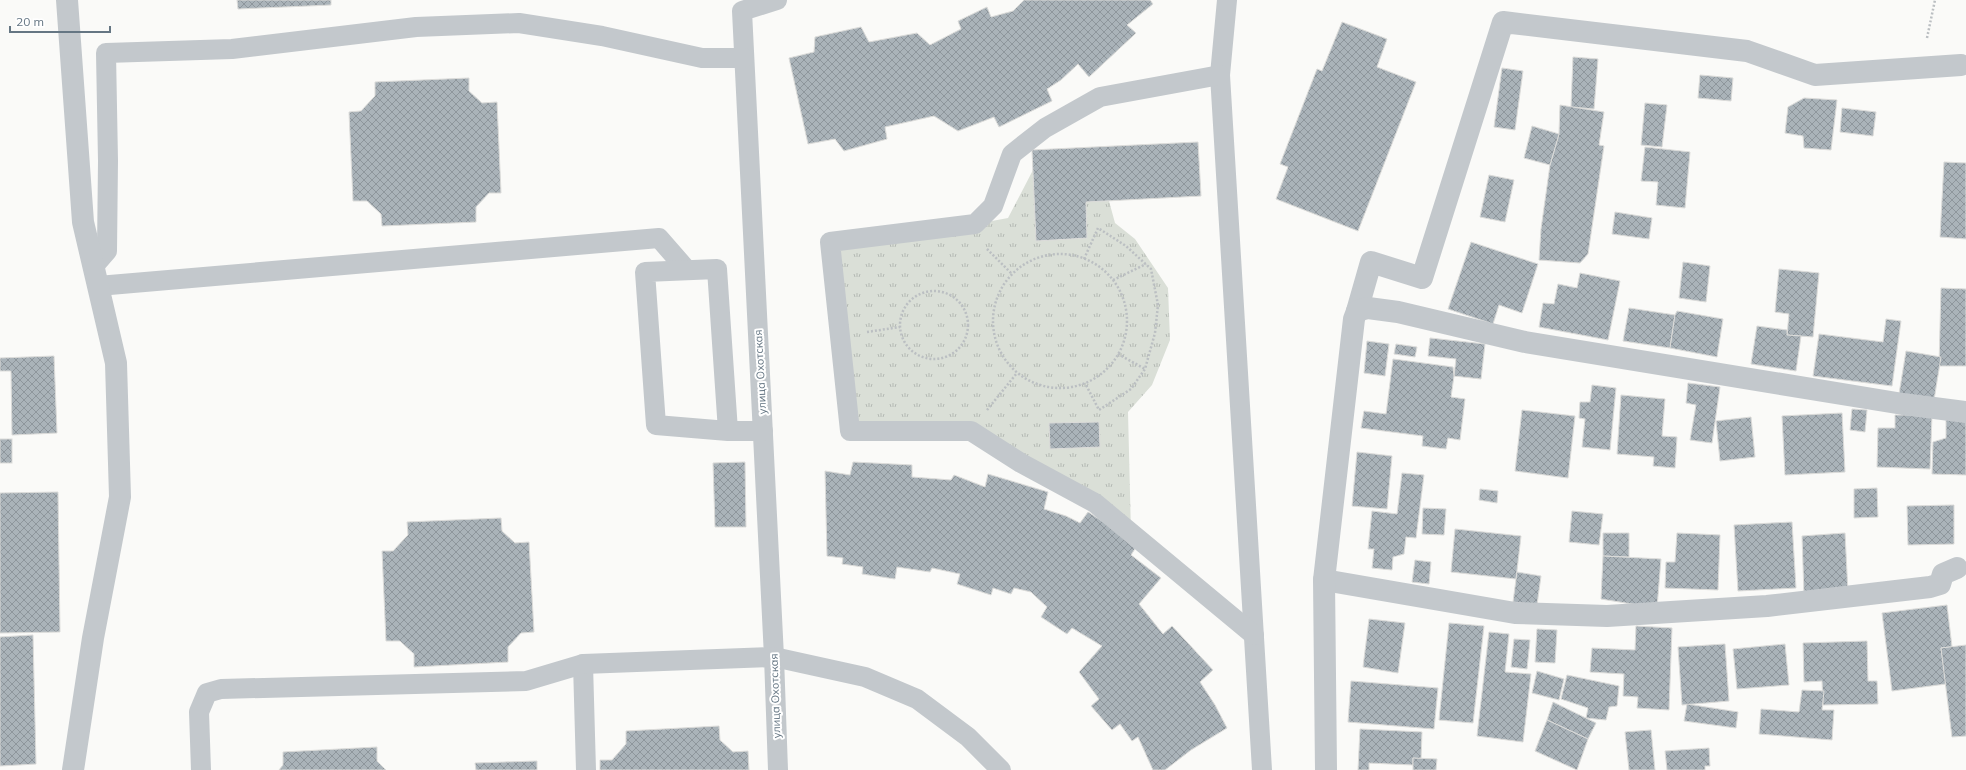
<svg xmlns="http://www.w3.org/2000/svg" width="1966" height="770" font-family="Mulish,sans-serif">
<style>
.grass{fill:url(#grass-tufts)}
.building{fill:url(#building-cross-hatch);stroke:#dcdcda}
.lines{fill:none;stroke-linecap:round;stroke-linejoin:round}
.path{stroke:#bbbfc2;stroke-width:2.5;stroke-dasharray:2 2;stroke-linecap:butt}
.service{stroke:#c3c8cc;stroke-width:20}
.minor{stroke:#c3c8cc;stroke-width:22}
.labels{text-anchor:middle;dominant-baseline:central;stroke-width:4;stroke-linejoin:round;paint-order:stroke}
.street-label{font-size:11px;fill:#657683;stroke:#fff}
</style>
<defs>
<pattern id="grass-tufts" width="24" height="20" patternUnits="userSpaceOnUse"><rect width="24" height="20" fill="#dadfd7"/><path d="M3 7l-1-3M5 7V3M7 7l1-3M15 17l-1-3M17 17v-4M19 17l1-3" fill="none" stroke="#b4b9b4"/></pattern>
<pattern id="building-cross-hatch" width="8" height="8" patternUnits="userSpaceOnUse"><rect width="8" height="8" fill="#aab3b9"/><path d="M0 0l8 8M0 8l8-8" fill="none" stroke="#8e969c"/></pattern>
</defs>
<rect width="100%" height="100%" fill="#fafaf8"/>
<!-- grass -->
<path class="grass" d="M1033,170L1037,241L1087,238L1086,202L1109,201L1115,223L1135,239L1168,288L1170,340L1152,385L1128,412L1131,533L971,431H850L830,242L965,226L1008,218Z"/>
<!-- building -->
<g class="building">
<path d="M237,0H331V5L238,9Z"/>
<path d="M1024,0H1150L1153,4L1127,25L1136,33L1089,77L1078,64L1061,80L1047,89L1052,101L999,127L994,117L958,131L934,116L885,127L887,139L844,151L835,139L808,144L789,58L814,52L815,37L861,27L869,42L917,33L930,45L961,29L958,21L987,7L991,17L1013,11Z"/>
<path d="M1342,22L1387,39L1377,67L1416,82L1358,231L1276,199L1288,167L1280,164L1317,69L1322,71Z"/>
<path d="M1573,57L1598,59L1594,109L1571,107Z"/>
<path d="M1502,68L1523,71L1515,130L1494,127Z"/>
<path d="M1700,75L1733,78L1731,101L1698,98Z"/>
<path d="M469,78V91L482,103L497,102L501,193H489L476,207V222L382,226L381,214L367,201H353L349,112L361,111L375,96V82Z"/>
<path d="M1804,98L1837,100L1831,150L1804,148L1803,136L1785,133L1788,107Z"/>
<path d="M1645,103L1667,105L1662,147L1641,145Z"/>
<path d="M1560,105L1604,112L1599,145L1604,146L1588,254L1580,263L1539,260L1541,229L1550,165L1559,134Z"/>
<path d="M1842,108L1876,112L1873,136L1840,132Z"/>
<path d="M1532,126L1559,134L1550,165L1524,158Z"/>
<path d="M1198,142L1201,196L1086,202L1087,238L1036,241L1032,150Z"/>
<path d="M1645,147L1690,152L1685,208L1656,205L1658,182L1641,181Z"/>
<path d="M1944,162L1966,163V239L1940,237Z"/>
<path d="M1489,175L1514,180L1505,222L1480,217Z"/>
<path d="M1615,212L1652,218L1649,239L1612,234Z"/>
<path d="M1471,242L1538,264L1522,313L1499,305L1493,324L1448,309Z"/>
<path d="M1683,262L1710,266L1706,302L1679,298Z"/>
<path d="M1779,269L1819,273L1813,337L1787,335L1789,314L1775,312Z"/>
<path d="M1580,273L1620,281L1608,340L1539,327L1543,303L1554,304L1558,284L1577,288Z"/>
<path d="M1941,288L1966,289V366H1939Z"/>
<path d="M1629,308L1675,315L1670,348L1623,341Z"/>
<path d="M1677,311L1723,319L1717,357L1670,348L1675,315Z"/>
<path d="M1886,319L1901,321L1892,386L1813,376L1819,334L1883,342Z"/>
<path d="M1757,326L1787,330V335L1801,336L1796,371L1751,364Z"/>
<path d="M1430,338L1485,344L1481,379L1454,376L1456,359L1428,356Z"/>
<path d="M1367,341L1389,344L1385,376L1364,373Z"/>
<path d="M1396,344L1417,347L1415,357L1394,354Z"/>
<path d="M1906,351L1941,357L1934,400L1899,394Z"/>
<path d="M54,356L57,433L12,435L11,371H0V358Z"/>
<path d="M1393,359L1453,367L1454,376L1451,397L1465,399L1460,440L1448,438L1446,449L1422,446L1423,436L1361,428L1364,411L1386,414Z"/>
<path d="M1688,383L1720,387L1712,443L1690,440L1696,405L1686,403Z"/>
<path d="M1592,385L1616,388L1610,450L1582,447L1585,419L1579,418L1580,402H1590Z"/>
<path d="M1621,395L1665,399L1662,436L1677,437L1675,468L1653,466L1654,457L1617,454Z"/>
<path d="M1852,409L1867,410L1865,432L1850,430Z"/>
<path d="M1522,410L1575,416L1568,478L1515,471Z"/>
<path d="M1842,413L1845,472L1785,475L1782,416Z"/>
<path d="M1895,415H1932L1930,469L1877,467L1878,428H1895Z"/>
<path d="M1751,417L1755,457L1720,461L1716,421Z"/>
<path d="M1946,418L1966,419V475L1932,474L1933,442L1946,438Z"/>
<path d="M1099,422L1100,447L1050,449L1049,423Z"/>
<rect x="0" y="439" width="12" height="24"/>
<path d="M1357,452L1392,456L1387,509L1352,506Z"/>
<path d="M745,462L746,527H715L713,463Z"/>
<path d="M853,462L912,465V477L951,480L954,475L985,487L988,474L1048,492L1044,509L1066,516L1080,523L1088,512L1138,544L1131,555L1161,578L1139,604L1163,634L1172,626L1213,670L1200,682L1215,705L1227,728L1191,750L1165,770H1153L1138,737L1132,741L1120,724L1112,730L1091,706L1099,699L1079,672L1102,646L1072,628L1067,634L1041,617L1047,607L1031,592L1014,588L1011,594L993,588L991,595L957,584L960,574L932,568L930,572L897,567L895,579L862,574L863,567L842,564L843,558L827,556L825,471L850,475Z"/>
<path d="M1402,473L1424,475L1416,538L1406,537L1404,554L1393,557L1392,570L1372,568L1374,549H1368L1372,511L1397,514Z"/>
<path d="M1877,488L1878,517L1854,518V489Z"/>
<path d="M1480,489L1498,491L1497,503L1479,500Z"/>
<path d="M58,492L60,632L0,633V493Z"/>
<path d="M1954,505V544L1908,545L1907,506Z"/>
<path d="M1423,508L1446,509L1444,535L1422,534Z"/>
<path d="M1572,511L1603,514L1599,545L1569,542Z"/>
<path d="M501,518L502,531L515,543L529,542L534,632L521,633L508,647V662L414,667V654L400,641H386L382,551H393L408,535L407,522Z"/>
<path d="M1792,522L1796,588L1738,591L1734,525Z"/>
<path d="M1455,529L1521,536L1516,579L1451,572Z"/>
<path d="M1603,533H1629V557L1603,556Z"/>
<path d="M1677,533L1720,535L1718,590L1665,588L1666,562H1675Z"/>
<path d="M1845,533L1848,593L1804,595L1802,536Z"/>
<path d="M1603,556L1661,559L1657,608L1601,599Z"/>
<path d="M1415,560L1431,562L1429,584L1412,582Z"/>
<path d="M1517,572L1541,576L1537,605L1513,602Z"/>
<path d="M1947,605L1952,647L1941,648L1946,684L1892,691L1882,613Z"/>
<path d="M1369,619L1405,623L1398,673L1363,667Z"/>
<path d="M1449,623L1484,626L1473,723L1439,720Z"/>
<path d="M1636,626L1672,628L1669,710L1637,708L1638,697L1623,696L1624,674L1590,672L1592,648L1635,650Z"/>
<path d="M1537,629L1557,630L1555,663L1535,662Z"/>
<path d="M1489,632L1509,634L1505,672L1531,674L1523,742L1477,736Z"/>
<path d="M33,635L36,764L0,766V637Z"/>
<path d="M1514,639L1530,640L1527,669L1511,667Z"/>
<path d="M1867,641L1868,681H1877L1878,704L1823,705L1822,681L1804,682L1803,643Z"/>
<path d="M1725,644L1729,701L1682,705L1678,647Z"/>
<path d="M1785,644L1789,685L1737,689L1733,649Z"/>
<path d="M1966,645V736L1952,737L1941,648Z"/>
<path d="M1537,671L1564,679L1559,700L1532,693Z"/>
<path d="M1567,675L1619,686L1617,706L1609,707L1606,720L1586,718L1588,708L1561,699Z"/>
<path d="M1351,681L1438,688L1434,729L1348,722Z"/>
<path d="M1802,690L1824,691L1822,710H1834L1832,740L1759,734L1761,709L1799,712Z"/>
<path d="M1553,702L1596,723L1588,739L1547,720Z"/>
<path d="M1687,704L1738,712L1736,728L1684,721Z"/>
<path d="M1547,720L1588,739L1577,770L1535,751Z"/>
<path d="M719,726L720,740L733,752L748,751L749,770H600V760H612L626,744V731Z"/>
<path d="M1360,729L1422,732L1421,759L1413,758V765L1369,763V770H1358Z"/>
<path d="M1651,730L1655,770H1629L1625,732Z"/>
<path d="M377,747V761L386,770H279L283,765V752Z"/>
<path d="M1709,748L1710,766H1705V770H1667L1665,751Z"/>
<path d="M1413,758L1437,759L1436,770H1413Z"/>
<path d="M537,761V770H476L475,763Z"/>
</g>
<g class="lines">
<!-- path -->
<g class="path">
<path d="M1927,38L1935,0"/>
<path d="M987,249L1012,274"/>
<circle cx="1060" cy="321" r="67"/>
<path d="M1084,259L1098,228L1126,246L1151,269L1158,305L1155,333L1145,369L1131,389L1099,410L1085,383"/>
<path d="M1113,280L1146,264"/>
<circle cx="934" cy="325" r="34"/>
<path d="M867,332L900,327"/>
<path d="M1118,354L1145,369"/>
<path d="M987,410L1017,373"/>
</g>
<!-- service -->
<g class="service">
<path d="M777,0L742,11L774,657L778,770"/>
<path d="M1227,0L1220,75L1262,770"/>
<path d="M1220,75L1100,97L1045,128L1012,154L993,206L975,224L830,242L850,431H971L1021,463L1095,503L1254,635"/>
<path d="M94,266L107,251L108,161L106,53L232,49L416,27L519,23L602,36L702,58H744"/>
<path d="M98,286L659,238L686,269"/>
<path d="M728,431L717,269L645,272L656,425L728,431H763"/>
<path d="M583,664L586,770"/>
<path d="M201,770L199,712L207,693L221,689L526,681L583,664L774,657L865,677L917,699L968,737L1001,770"/>
</g>
<!-- minor -->
<g class="minor">
<path d="M67,0L83,222L116,363L120,497L93,638L73,770"/>
<path d="M1357,311L1371,262L1422,278L1503,22L1747,51L1815,75L1961,65"/>
<path d="M1324,580L1515,613L1607,616L1767,606L1930,587L1940,584L1943,574L1957,568"/>
<path d="M1326,770L1324,580L1354,319L1357,311L1368,308L1398,312L1525,342L1903,404L1966,412"/>
</g>
</g>
<g class="labels">
<!-- street labels -->
<g class="street-label">
<text transform="translate(760 372) rotate(-93)">улица Охотская</text>
<text transform="translate(775 696) rotate(-92)">улица Охотская</text>
</g>
</g>
<!-- scale -->
<path d="M10 26v6h100v-6" fill="none" stroke="#657683" stroke-width="2"/>
<text x="16" y="26" font-size="12" fill="#657683" stroke="#ffffff" stroke-width="3" paint-order="stroke">20 m</text>
</svg>
